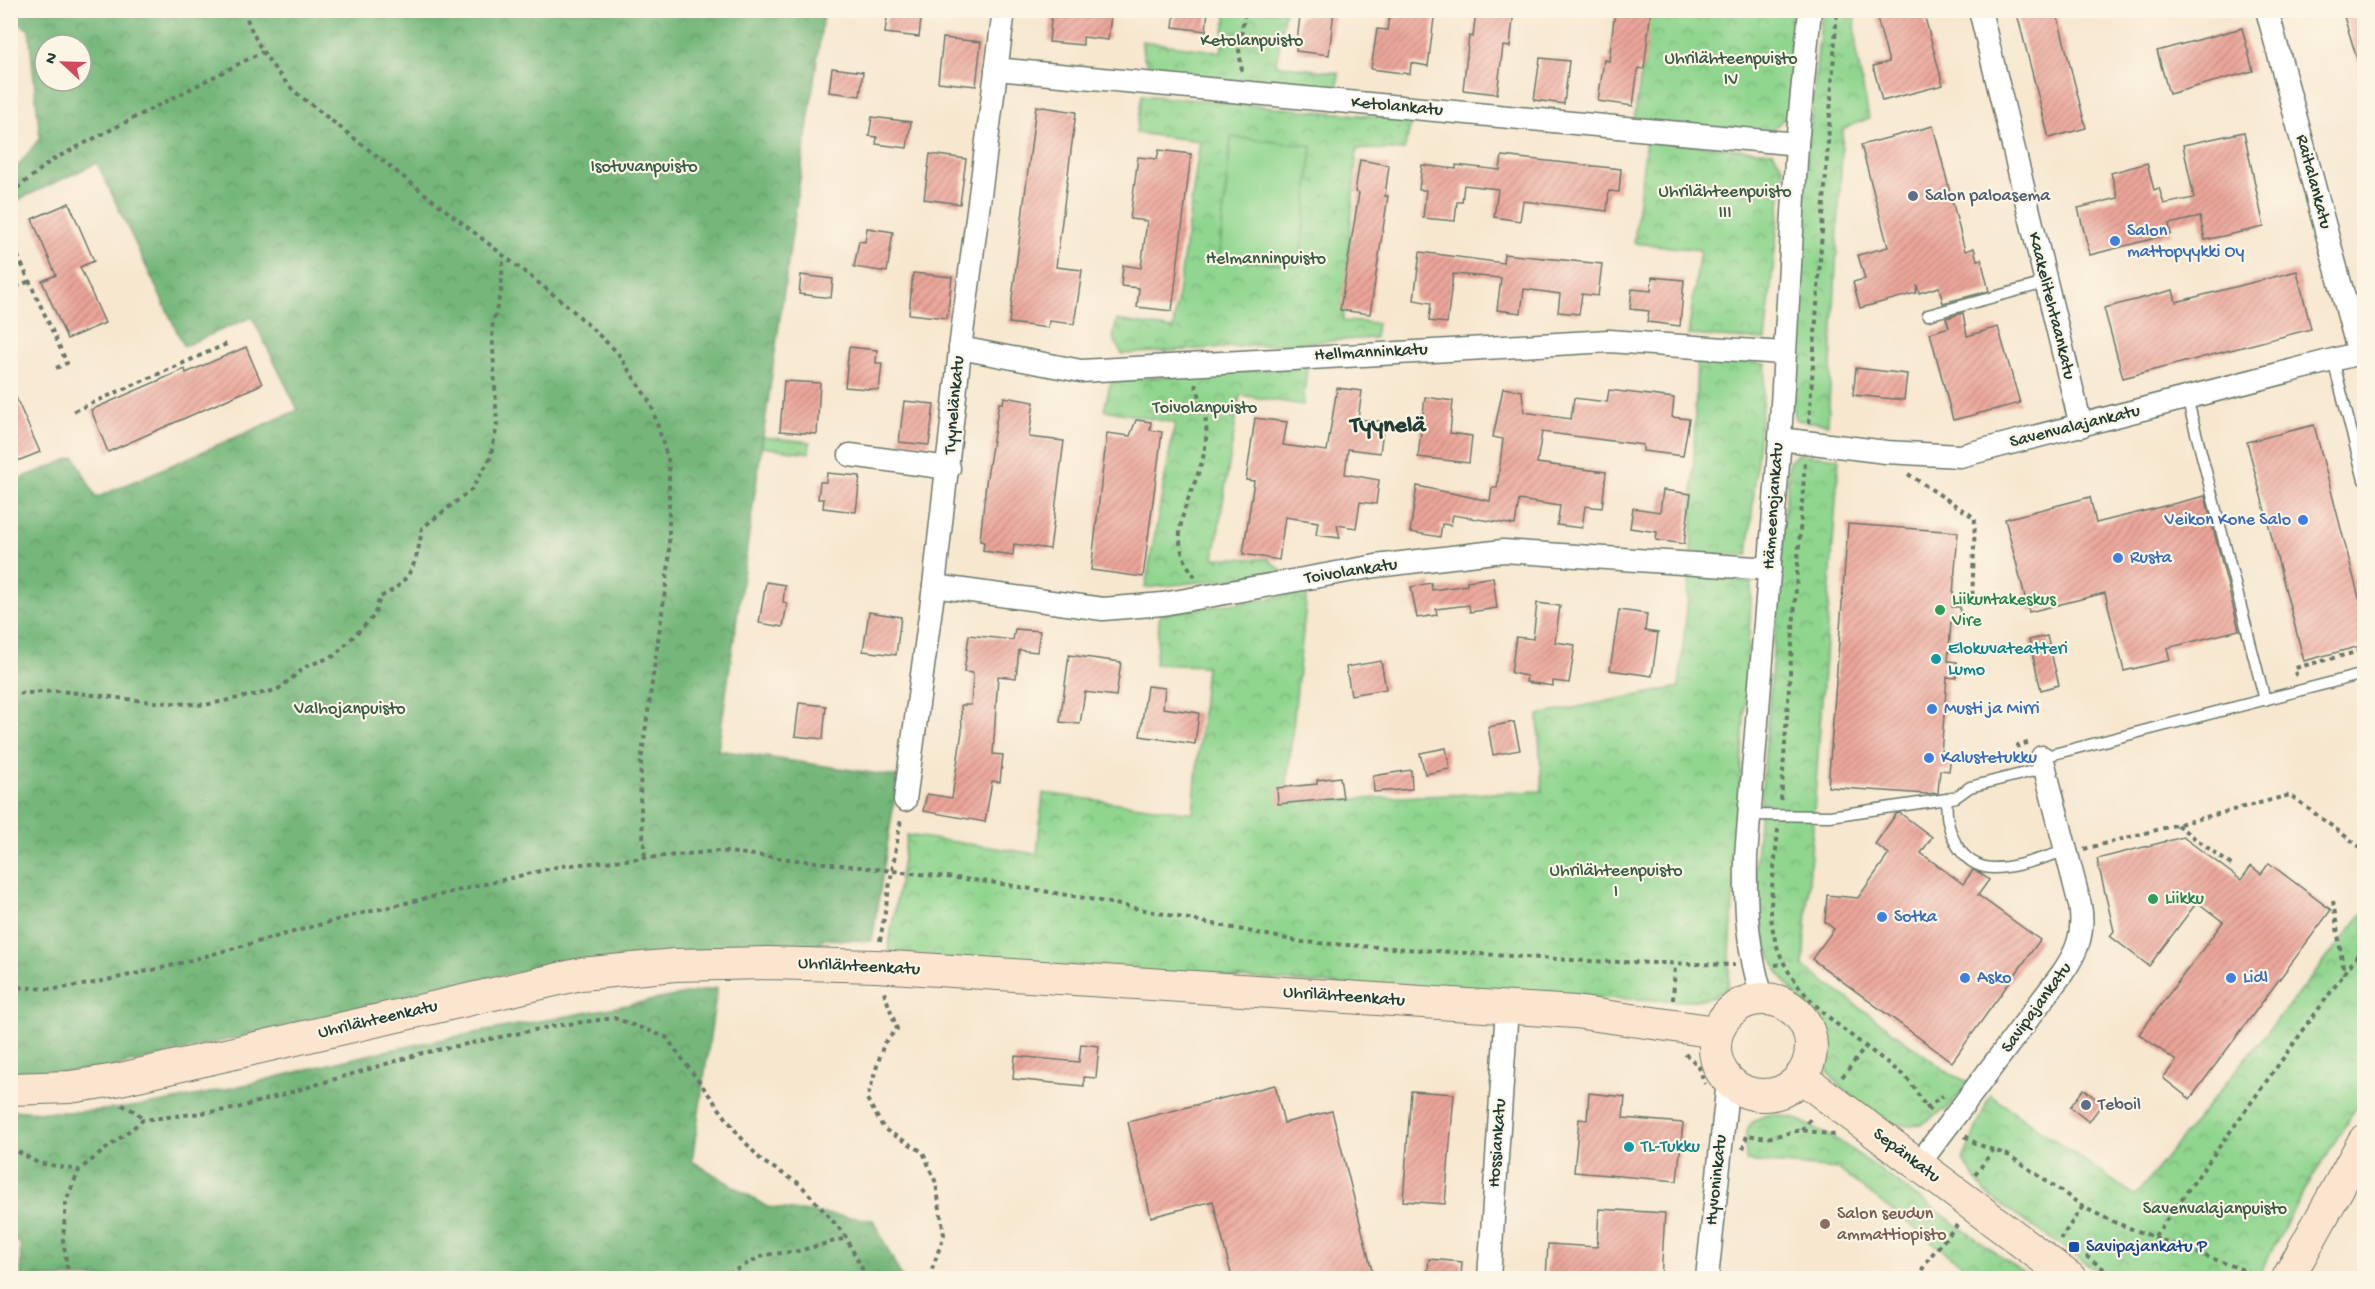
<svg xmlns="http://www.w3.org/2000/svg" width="2375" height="1289" font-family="'Gochi Hand',sans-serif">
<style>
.forest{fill:url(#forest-crowns);stroke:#4a7a57;stroke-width:1.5;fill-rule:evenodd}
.park{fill:url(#park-crowns);stroke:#588a62;stroke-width:1.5}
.pitch{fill:#90d68f;stroke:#588a62;stroke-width:1.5}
.building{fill:url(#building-hatch)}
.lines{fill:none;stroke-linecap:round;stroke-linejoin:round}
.lane-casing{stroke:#6b786a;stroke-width:13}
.street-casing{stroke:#6b786a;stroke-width:25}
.secondary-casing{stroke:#6b786a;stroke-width:34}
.path{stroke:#6b786a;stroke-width:4;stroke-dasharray:4.5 4.5;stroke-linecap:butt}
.lane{stroke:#fff;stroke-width:10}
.street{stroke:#fff;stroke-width:22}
.secondary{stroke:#fce5cf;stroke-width:32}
.service-dot{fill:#5c6f8a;stroke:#fcf5e5;stroke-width:2}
.shop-dot{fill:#3f7fe0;stroke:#fcf5e5;stroke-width:2}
.leisure-dot{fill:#2e9e5b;stroke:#fcf5e5;stroke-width:2}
.culture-dot{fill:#0f9aa8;stroke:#fcf5e5;stroke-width:2}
.education-dot{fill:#8d6e63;stroke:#fcf5e5;stroke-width:2}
.transit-dot{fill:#1a4fb4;stroke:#fcf5e5;stroke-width:2}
.labels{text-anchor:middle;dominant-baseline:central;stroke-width:4.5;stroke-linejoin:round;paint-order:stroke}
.park-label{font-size:18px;fill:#365c46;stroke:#fcf5e5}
.street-label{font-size:18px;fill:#1f3d34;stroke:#fcf5e5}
.service-label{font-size:18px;fill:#4e5e75;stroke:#fcf5e5;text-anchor:start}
.shop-label{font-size:18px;fill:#366cbe;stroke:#fcf5e5;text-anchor:start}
.leisure-label{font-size:18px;fill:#27864d;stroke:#fcf5e5;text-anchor:start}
.culture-label{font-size:18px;fill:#0d838f;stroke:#fcf5e5;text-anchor:start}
.education-label{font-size:18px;fill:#785e54;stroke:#fcf5e5;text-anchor:start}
.transit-label{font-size:18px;fill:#164399;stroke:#fcf5e5;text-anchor:start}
.district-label{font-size:24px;font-weight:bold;fill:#1f3d34;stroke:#fcf5e5}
</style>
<defs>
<pattern id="forest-crowns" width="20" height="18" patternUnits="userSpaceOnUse" patternTransform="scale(1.5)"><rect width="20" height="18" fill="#74b77a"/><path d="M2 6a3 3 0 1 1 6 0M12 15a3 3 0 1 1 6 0" fill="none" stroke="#5f9665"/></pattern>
<pattern id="park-crowns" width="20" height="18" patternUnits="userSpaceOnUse" patternTransform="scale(1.5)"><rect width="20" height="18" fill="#90d68f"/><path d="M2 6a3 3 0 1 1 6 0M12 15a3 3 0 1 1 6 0" fill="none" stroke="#75af76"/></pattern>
<pattern id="building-hatch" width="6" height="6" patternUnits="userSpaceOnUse" patternTransform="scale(1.5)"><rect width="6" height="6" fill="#eca59a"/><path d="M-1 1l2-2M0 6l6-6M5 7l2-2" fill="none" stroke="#bf887e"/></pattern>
</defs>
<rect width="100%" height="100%" fill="#fcf5e5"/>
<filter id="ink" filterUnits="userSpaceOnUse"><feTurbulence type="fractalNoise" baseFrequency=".0167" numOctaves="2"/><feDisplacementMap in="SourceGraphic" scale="12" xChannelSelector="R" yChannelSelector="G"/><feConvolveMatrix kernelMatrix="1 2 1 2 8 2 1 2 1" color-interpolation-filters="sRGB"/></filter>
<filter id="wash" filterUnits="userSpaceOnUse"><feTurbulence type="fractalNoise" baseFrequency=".008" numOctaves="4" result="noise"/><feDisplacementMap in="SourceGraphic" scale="24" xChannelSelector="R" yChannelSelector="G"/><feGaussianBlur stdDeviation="1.35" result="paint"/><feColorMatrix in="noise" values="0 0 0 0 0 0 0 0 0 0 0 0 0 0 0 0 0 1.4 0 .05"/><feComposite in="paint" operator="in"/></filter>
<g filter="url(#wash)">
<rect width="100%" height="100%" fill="#f7e7cf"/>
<!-- forest -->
<g class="forest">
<path d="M11,11H824L718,750L898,777L872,941L821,939L819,950L584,961L482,979L110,1068L52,1073H11V482L75,457L96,498L298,410L252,317L184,346L97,163L11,203L10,176L40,138L29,30L11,17ZM45,45H81V81H45Z"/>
<path d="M717,988L692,1161L767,1207L873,1220L902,1278H21L20,1242H11V1110C142,1123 272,1074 399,1048C505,1026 611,1009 717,988Z"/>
</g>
<!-- park -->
<g class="park">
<path d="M1227,11H1285L1276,65L1339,73L1337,94L1159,74C1145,65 1142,57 1142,41L1221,52Z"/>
<path d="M1650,11H1797L1788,115L1769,133L1634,121Z"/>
<path d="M1822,11H1855L1856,52L1869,118L1843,129L1828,424L1796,420L1792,402L1807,157Z"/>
<path d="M1142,95L1412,120L1404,150L1357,149L1343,321L1377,323L1375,338L1122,354L1113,338L1117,320L1173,329L1200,141L1136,133Z"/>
<path d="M1646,141L1773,152L1784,169L1765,340L1688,335L1700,250L1634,243Z"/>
<path d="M1697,356L1766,364L1748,555L1691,554Z"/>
<path d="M1307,366L1303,405L1240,395L1214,558L1268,559L1284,573L1145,588L1175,423L1104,410L1111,381Z"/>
<path d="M763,437L810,442L809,453L762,447Z"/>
<path d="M1798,454L1839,458L1803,966L1952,1075L1969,1082L1949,1107L1922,1124L1913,1125L1884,1123L1853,1098L1829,1074L1812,1019L1777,970L1768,950L1753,895L1789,461Z"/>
<path d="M1690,577L1752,582L1728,988L1711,998L1685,1001L1459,992L887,956L907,835L1037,854L1043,793L1193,813L1206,666L1155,664L1160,614L1307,593L1285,802L1542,791L1538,715L1679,687Z"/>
<path d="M2364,912V1095L2302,1194L2257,1278H2107L1985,1193L1963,1160L1990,1095L2135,1196Z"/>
<path d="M1773,1114L1794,1118L1839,1141L2031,1278H1979L1838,1169L1746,1161C1744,1135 1743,1119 1773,1114Z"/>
</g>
<!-- pitch -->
<path class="pitch" d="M1231,137L1312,146L1300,266L1219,258Z"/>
<g id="blocks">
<!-- building -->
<g class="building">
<path d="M888,10H922L919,37L885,33Z"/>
<path d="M1052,10H1088V13L1111,15L1108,40L1083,37V45L1049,42Z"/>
<path d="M1175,10H1208L1206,31L1173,27Z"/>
<path d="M1306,10H1334L1329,55L1296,51L1300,16H1306Z"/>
<path d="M1390,10H1435L1428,66L1411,63L1410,74L1371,69L1377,29L1387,30Z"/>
<path d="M1476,10H1514L1510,47L1503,46L1497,94L1463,90L1469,36L1473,37Z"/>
<path d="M1615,10H1651L1644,69L1638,68L1633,106L1598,101L1604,60L1609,61Z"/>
<path d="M1905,10H1923L1943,85L1882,101L1873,66L1889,62L1877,18Z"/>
<path d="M2016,10H2056L2086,128L2049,138Z"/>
<path d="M2342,10H2364V72H2361Z"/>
<path d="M2242,28L2253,71L2169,94L2157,51Z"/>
<path d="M943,38L981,42L976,86L938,82Z"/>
<path d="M1540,58L1569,61L1564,104L1534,100Z"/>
<path d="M832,68L863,72L860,96L829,92Z"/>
<path d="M1036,106L1076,112L1056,267L1082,270L1079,292L1074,324L1049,321L1048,328L1009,323Z"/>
<path d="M872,117L911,122L907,148L876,144L877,137L869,136Z"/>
<path d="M1933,126L1965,251L1974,248L1977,260L1981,259L1989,291L1943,303L1939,287L1919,293L1917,285L1916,293L1860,308L1853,282L1865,279L1858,255L1888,247L1861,145Z"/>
<path d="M2244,132L2264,227L2205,240L2200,217L2169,224L2171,234L2090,255L2078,208L2118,198L2111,173L2147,163L2154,190L2159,188L2164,204L2194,198L2183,145Z"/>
<path d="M1159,150L1191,154L1172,311L1137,307L1139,288L1121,286L1123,265L1141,268L1147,221L1130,219L1138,157L1157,159Z"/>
<path d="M930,154L966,159L960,204L924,199Z"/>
<path d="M1502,156L1621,169L1619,192L1609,191L1607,211L1523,201L1520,221L1494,217L1498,189L1464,185L1462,202H1457L1455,221L1423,218L1426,190H1419L1422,165L1456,169V165L1500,170Z"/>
<path d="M1360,160L1389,165L1385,196H1388L1370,314L1340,310L1359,193L1355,192Z"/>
<path d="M69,203L94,261L80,267L105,323L67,339L42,281L56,275L32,219Z"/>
<path d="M867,228L893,232L887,272L854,267L859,241L865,242Z"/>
<path d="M1420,252L1503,263L1504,254L1602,264L1598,296L1582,294L1579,314L1558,312L1560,294L1524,289L1521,313L1497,310L1501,278L1453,274L1447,323L1429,321L1431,303L1414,300Z"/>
<path d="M2297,271L2311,329L2123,378L2104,308L2173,290L2176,302Z"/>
<path d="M913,273L952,277L947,318L909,314Z"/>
<path d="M801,275L833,279L831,298L799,294Z"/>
<path d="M1652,277L1684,280L1680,326L1647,322L1649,311L1630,309L1632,289L1651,291Z"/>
<path d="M1963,313L1967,336L1998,327L2020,403L1953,420L1930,333L1949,327L1946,318Z"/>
<path d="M246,347L262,384L108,452L91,410L185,369L186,373Z"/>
<path d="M849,347L877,350L876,363H882L879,390L845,387Z"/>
<path d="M1856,368L1907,374L1904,400L1853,395Z"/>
<path d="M784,381L820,383L817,434L780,431Z"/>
<path d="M10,384L40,452L10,464Z"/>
<path d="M1337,388L1362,391L1358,419L1384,422L1380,453L1348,449L1345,474L1379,480L1376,504L1360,502L1356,528L1337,525L1340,538L1316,535L1318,522L1285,517L1279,560L1243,554L1254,481L1246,480L1255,418L1287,422L1283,445L1327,451Z"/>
<path d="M1503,388L1522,391L1524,412L1571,419L1574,398L1607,402L1609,390L1674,398L1672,417L1689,419L1683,456L1643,451V445L1542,432L1537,463L1606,472L1602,508L1585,506L1582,528L1557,525L1560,506L1519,500L1515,525L1453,515L1451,525L1442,524L1440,537L1410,532L1417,486L1490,501L1492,488H1497L1503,439L1493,437Z"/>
<path d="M1004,397L1034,402L1029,437L1064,441L1050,549L1014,544L1013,555L983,551L984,542L980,541L986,483L999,403H1003Z"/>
<path d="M1425,397L1453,401L1450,433L1472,436L1469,463L1418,457Z"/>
<path d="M904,401L934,404L929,445L899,442Z"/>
<path d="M1136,420L1151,422L1150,430L1162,432L1143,577L1091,570L1107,433L1130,436Z"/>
<path d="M2314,425L2359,598L2364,597V645L2304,661L2247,442Z"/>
<path d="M827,473L860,476L856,512L823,508L824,499H818L820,482H826Z"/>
<path d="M1663,490L1691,494L1684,544L1656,540L1657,532L1630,528L1633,508L1660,512Z"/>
<path d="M2205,496L2239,630L2167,648L2170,660L2124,671L2105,593L2029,612L2005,519L2090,497L2096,523Z"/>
<path d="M1848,524L1958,532L1952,607H1960L1959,623L1951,622L1948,661L1957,662L1956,678L1947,677L1941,754L1951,755L1949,771L1940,770L1938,793L1926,794L1828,787Z"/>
<path d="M1493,577L1497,608L1470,612L1469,605L1436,609L1437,615L1417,618L1411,587L1431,583L1432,590L1467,585V581Z"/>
<path d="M766,582L785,585L783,602L787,603L783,627L759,623Z"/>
<path d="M1537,603L1560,606L1555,642L1575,645L1569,683L1553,681V686L1526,682L1527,676L1511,673L1516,637L1533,639Z"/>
<path d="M1619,610L1647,614L1645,631L1658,633L1652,676L1610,670Z"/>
<path d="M869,612L901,617L896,655L863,651Z"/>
<path d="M1015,629L1040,631L1037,652L1019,650L1016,678L998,676L993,754L1003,755L1000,782L992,781L985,822L923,811L927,794L952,798L962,731L961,705H971L973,673L964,672L969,635L1013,640Z"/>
<path d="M2047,636L2059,685L2041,690L2029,640Z"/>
<path d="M1069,655L1121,662L1116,696L1085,692L1080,724L1060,722Z"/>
<path d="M1381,661L1386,689L1351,695L1346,667Z"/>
<path d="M1147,686L1165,688L1163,708L1199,713L1195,744L1140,736Z"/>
<path d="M799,703L826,706L823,739L795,736Z"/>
<path d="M1514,722L1520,750L1493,755L1488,727Z"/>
<path d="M1446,748L1450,769L1425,774L1420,753Z"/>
<path d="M1411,770L1412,789L1374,792L1373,776Z"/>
<path d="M1340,777L1343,798L1278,804L1277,788L1317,784V780Z"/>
<path d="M1900,813L1932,837L1921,853L1963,884L1973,870L1980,873L1989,880L1978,895L2040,940L1952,1062L1812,959L1834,929L1825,922L1827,895L1858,898L1889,854L1875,844L1896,814Z"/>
<path d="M2183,837L2241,880L2251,866L2261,874L2269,863L2331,910L2190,1099L2163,1078L2176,1061L2139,1034L2223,922L2197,902L2149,966L2110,936L2114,931L2097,859Z"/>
<path d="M1081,1044L1099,1046L1096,1078L1084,1077V1086L1013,1079L1015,1056L1079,1062Z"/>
<path d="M1275,1085L1284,1123L1332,1111L1374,1278H1232L1213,1201L1151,1217L1128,1122Z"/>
<path d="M2084,1089L2102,1104L2089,1122L2070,1107Z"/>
<path d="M1411,1091L1454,1094L1445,1204L1403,1201Z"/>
<path d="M1589,1093L1625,1097L1623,1118L1683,1123L1677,1181L1574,1172L1579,1119L1587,1120Z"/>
<path d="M1599,1209L1665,1213L1661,1278H1546L1548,1244L1597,1247Z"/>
<path d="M1429,1259L1462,1262L1461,1278H1427Z"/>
</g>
</g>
</g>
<g filter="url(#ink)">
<use href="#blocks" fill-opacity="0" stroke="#6b786a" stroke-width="1.5"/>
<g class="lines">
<defs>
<g id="lane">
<path d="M1928,315L2045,283"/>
<path d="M2333,360L2364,480"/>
<path d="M2187,398L2265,700"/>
<path d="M2042,757L2364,674"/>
<path d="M1947,799C1944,828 1959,867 1993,868C2017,868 2044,857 2066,851"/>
<path d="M1750,815L1830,816L1947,799L1956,797L1970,787L2045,768"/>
</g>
<g id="street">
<path d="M1980,10L2081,426"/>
<path d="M2267,10L2359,354"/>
<path d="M996,69L1797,144"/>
<path d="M960,348L1081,371L1609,341L1783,353"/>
<path d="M1780,439L1886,452L1960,456L2364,352"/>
<path d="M850,455L949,468"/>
<path d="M934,586L1103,609L1163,604L1376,566L1503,551L1770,569"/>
<path d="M905,800L934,586L961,341L1004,10"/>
<path d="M1763,999C1747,951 1745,906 1746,856L1780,439L1797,144L1810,10"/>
<path d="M1918,1165L2061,975C2077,953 2085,933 2080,905L2042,757"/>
<path d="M1489,1278L1507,1008"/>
<path d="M1707,1278L1728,1081"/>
</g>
<g id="secondary">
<circle cx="1763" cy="1047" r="48"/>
<path d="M1801,1077L2070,1278"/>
<path d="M10,1089L70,1087L116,1080L581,974L675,965L768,963L876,966L1575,1012L1717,1032"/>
<path d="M2288,1278L2364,1141"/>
</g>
</defs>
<!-- lane casing -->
<use href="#lane" class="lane-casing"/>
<!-- street casing -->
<use href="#street" class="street-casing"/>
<!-- secondary casing -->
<use href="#secondary" class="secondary-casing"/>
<!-- path -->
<g class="path">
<path d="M244,10C255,44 271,67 295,92L568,306L617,352L651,404L669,463V563L641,761L640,797L645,858"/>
<path d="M1242,71L1239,50L1245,10"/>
<path d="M10,194L52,160L262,52"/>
<path d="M10,239L67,363L54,369"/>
<path d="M16,287L30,281"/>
<path d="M1195,384C1202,401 1208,420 1206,439C1203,490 1155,529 1197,579"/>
<path d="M74,411L229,343"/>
<path d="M1809,423L1837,10"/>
<path d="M1908,474L1975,518L1972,604"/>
<path d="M2294,675L2296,674L2295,668L2364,650"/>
<path d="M10,694L60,691L152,702L205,705L277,690L307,666L334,656L374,616L380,597C412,582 417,562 422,528L471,490L490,459L497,426L492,328L501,290L503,256"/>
<path d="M2020,757L2018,745L2028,743"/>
<path d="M1781,800L1805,461"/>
<path d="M2177,825L2234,867"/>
<path d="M1778,829C1776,856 1771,884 1771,911C1773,993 1850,1031 1904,1076C1916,1086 1920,1103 1932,1112"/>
<path d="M2084,849L2290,795L2364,850"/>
<path d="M2333,901L2344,974"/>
<path d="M880,941L901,819"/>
<path d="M1775,965L1786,964"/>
<path d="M10,987L54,989L89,984L166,967L355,915L561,866L719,851L990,882L1090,899L1302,942L1585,961L1735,965"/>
<path d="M884,992L897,1029L884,1043L867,1099L884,1129L923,1152L936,1183L944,1235L929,1278"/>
<path d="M1673,1000L1675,965"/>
<path d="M1685,1054L1698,1065L1705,1084"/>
<path d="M1842,1077L1865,1048"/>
<path d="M122,1105L138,1113L143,1120"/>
<path d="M1926,1108L1943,1096"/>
<path d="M1802,1130L1812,1117"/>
<path d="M1965,1136L1977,1144L2010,1156L2087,1209L2116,1223L2249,1272"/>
<path d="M10,1147L38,1163L79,1170"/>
<path d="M1743,1149L1747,1135L1767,1138L1801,1130L1835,1135"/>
<path d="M1975,1175L1994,1149"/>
<path d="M2155,1236L2364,946"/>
<path d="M2063,1239L2061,1238L2083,1206"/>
<path d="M2086,1256L2108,1272"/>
<path d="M69,1278L63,1240L66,1201L79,1170L143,1120L234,1109L423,1053L554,1026L614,1018L666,1037L738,1134L762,1161L800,1184L844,1234L867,1278"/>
<path d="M720,1278L764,1255L798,1251L846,1238"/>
<path d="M1917,1278L1929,1258L1957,1225"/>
</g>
<!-- lane -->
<use href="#lane" class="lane"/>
<!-- street -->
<use href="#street" class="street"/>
<!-- secondary -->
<use href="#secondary" class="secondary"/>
</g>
</g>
<!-- markers -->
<g class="service-dot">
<circle cx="1913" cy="196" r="6"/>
<circle cx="2086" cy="1105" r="6"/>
</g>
<g class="shop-dot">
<circle cx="2115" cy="241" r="6"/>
<circle cx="2303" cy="520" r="6"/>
<circle cx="2118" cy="558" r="6"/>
<circle cx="1932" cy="709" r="6"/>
<circle cx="1929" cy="758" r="6"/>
<circle cx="1882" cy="917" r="6"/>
<circle cx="1965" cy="978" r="6"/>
<circle cx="2231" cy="978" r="6"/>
</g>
<g class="leisure-dot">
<circle cx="1940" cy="610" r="6"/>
<circle cx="2153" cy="899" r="6"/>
</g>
<g class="culture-dot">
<circle cx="1936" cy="659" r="6"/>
<circle cx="1629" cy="1147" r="6"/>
</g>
<circle class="education-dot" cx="1825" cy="1224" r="6"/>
<rect class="transit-dot" x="2068" y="1241" width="12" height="12" rx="3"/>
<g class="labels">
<!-- park labels -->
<g class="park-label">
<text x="1252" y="41">Ketolanpuisto</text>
<text x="1731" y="59">Uhrilähteenpuisto<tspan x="1731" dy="21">IV</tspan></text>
<text x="644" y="167">Isotuvanpuisto</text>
<text x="1725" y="192">Uhrilähteenpuisto<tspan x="1725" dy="21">III</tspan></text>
<text x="1266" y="259">Helmanninpuisto</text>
<text x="1205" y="408">Toivolanpuisto</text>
<text x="350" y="709">Valhojanpuisto</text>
<text x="1616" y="871">Uhrilähteenpuisto<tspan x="1616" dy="21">I</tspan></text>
<text x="2215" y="1209">Savenvalajanpuisto</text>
</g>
<!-- street labels -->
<g class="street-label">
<text transform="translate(1397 107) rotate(5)">Ketolankatu</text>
<text transform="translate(2313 182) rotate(75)">Raitalankatu</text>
<text transform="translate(2051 306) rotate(76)">Kaakelitehtaankatu</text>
<text transform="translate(1371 353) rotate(-3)">Hellmanninkatu</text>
<text transform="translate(955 405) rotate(-85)">Tyynelänkatu</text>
<text transform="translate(2075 427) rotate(-14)">Savenvalajankatu</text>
<text transform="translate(1774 506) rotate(-86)">Hämeenojankatu</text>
<text transform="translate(1351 572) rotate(-9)">Toivolankatu</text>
<text transform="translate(859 967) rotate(3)">Uhrilähteenkatu</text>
<text transform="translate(1344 997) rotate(4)">Uhrilähteenkatu</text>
<text transform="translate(2037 1008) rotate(-54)">Savipajankatu</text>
<text transform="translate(378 1020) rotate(-13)">Uhrilähteenkatu</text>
<text transform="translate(1498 1143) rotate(-86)">Hossiankatu</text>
<text transform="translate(1906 1156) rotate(37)">Sepänkatu</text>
<text transform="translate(1717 1180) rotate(-84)">Hyvoninkatu</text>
</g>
<!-- service labels -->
<g class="service-label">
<text x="1925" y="196">Salon paloasema</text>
<text x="2098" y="1105">Teboil</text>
</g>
<!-- shop labels -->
<g class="shop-label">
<text x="2127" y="231">Salon<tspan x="2127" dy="21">mattopyykki Oy</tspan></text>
<text x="2291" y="520" text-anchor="end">Veikon Kone Salo</text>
<text x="2130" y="558">Rusta</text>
<text x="1944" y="709">Musti ja Mirri</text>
<text x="1941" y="758">Kalustetukku</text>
<text x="1894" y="917">Sotka</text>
<text x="1977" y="978">Asko</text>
<text x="2243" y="978">Lidl</text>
</g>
<!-- leisure labels -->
<g class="leisure-label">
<text x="1952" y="600">Liikuntakeskus<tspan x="1952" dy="21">Vire</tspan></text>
<text x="2165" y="899">Liikku</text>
</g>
<!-- culture labels -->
<g class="culture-label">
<text x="1948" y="649">Elokuvateatteri<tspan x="1948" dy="21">Lumo</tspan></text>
<text x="1641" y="1147">TL-Tukku</text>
</g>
<!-- education labels -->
<g class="education-label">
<text x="1837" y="1214">Salon seudun<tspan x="1837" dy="21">ammattiopisto</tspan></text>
</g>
<!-- transit labels -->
<g class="transit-label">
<text x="2086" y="1247">Savipajankatu P</text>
</g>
<!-- district labels -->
<g class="district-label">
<text x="1388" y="426">Tyynelä</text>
</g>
</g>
<!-- margin -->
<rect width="2375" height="1289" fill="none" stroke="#fcf5e5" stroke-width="36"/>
<!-- north arrow -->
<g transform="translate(63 63) rotate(292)"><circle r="28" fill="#fcf5e5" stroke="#a4ab9e" stroke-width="1.5"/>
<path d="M0-4.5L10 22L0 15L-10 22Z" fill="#d1495b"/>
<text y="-9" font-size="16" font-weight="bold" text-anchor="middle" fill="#1f3d34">N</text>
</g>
</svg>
